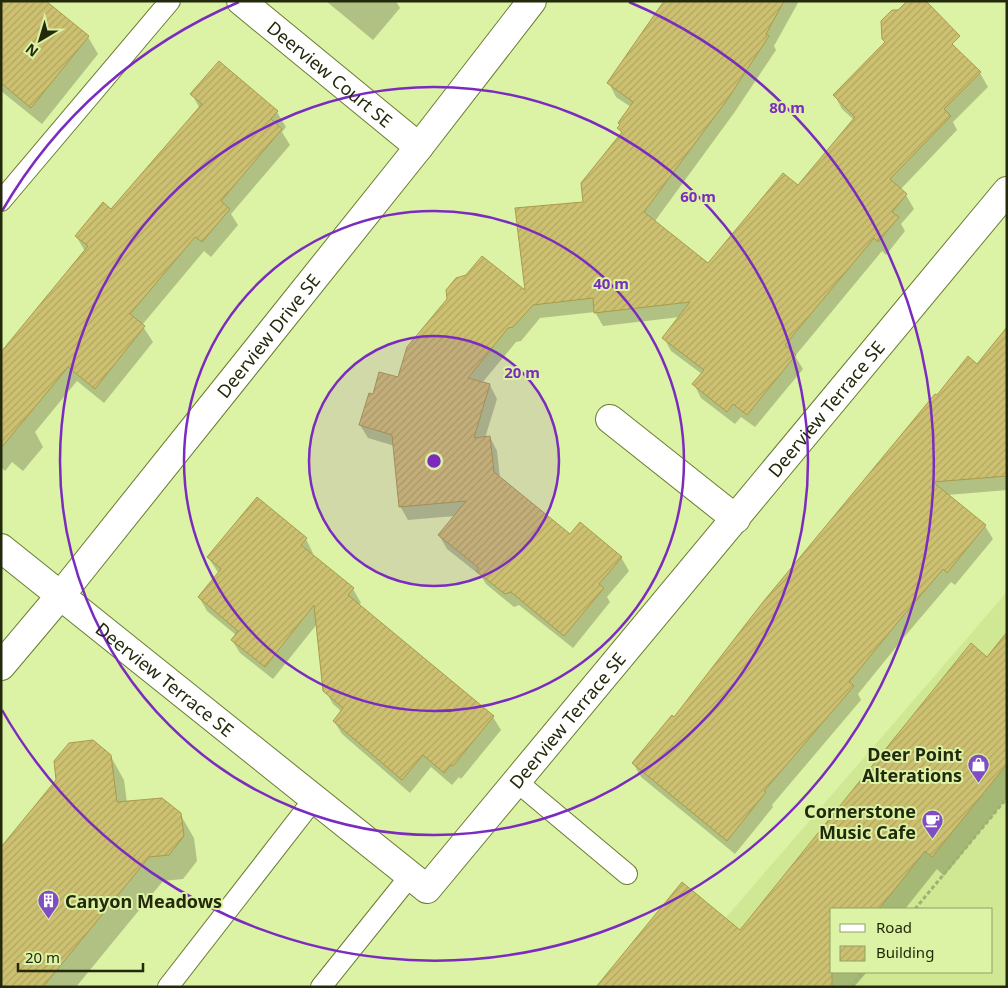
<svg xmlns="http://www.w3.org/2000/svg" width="1008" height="988" font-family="'Noto Sans',sans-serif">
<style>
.built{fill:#d0e793;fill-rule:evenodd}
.shadow{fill:#0003}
.building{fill:url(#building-hatch);stroke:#a89c4c}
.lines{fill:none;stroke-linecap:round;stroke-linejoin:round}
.service-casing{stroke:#6a7c31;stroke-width:22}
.minor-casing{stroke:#6a7c31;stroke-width:30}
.path{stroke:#9fb072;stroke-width:3;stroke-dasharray:4 2.5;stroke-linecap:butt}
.service{stroke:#fff;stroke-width:20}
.minor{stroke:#fff;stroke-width:28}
.ring{fill:none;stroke:#7b2cbf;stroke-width:2.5}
.labels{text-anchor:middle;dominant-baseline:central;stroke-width:4;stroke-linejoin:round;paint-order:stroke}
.street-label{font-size:18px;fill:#232a0b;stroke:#dcf2a4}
.poi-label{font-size:18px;font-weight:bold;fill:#232a0b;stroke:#dcf2a4;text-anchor:end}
.centre{fill:#7b2cbf;stroke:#dcf2a4;stroke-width:2.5}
.ring-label{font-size:15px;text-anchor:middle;font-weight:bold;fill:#7b2cbf;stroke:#dcf2a4;stroke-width:4;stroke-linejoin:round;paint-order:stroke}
</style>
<defs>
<pattern id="building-hatch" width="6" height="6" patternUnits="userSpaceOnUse" patternTransform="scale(1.25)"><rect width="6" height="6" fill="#cdc171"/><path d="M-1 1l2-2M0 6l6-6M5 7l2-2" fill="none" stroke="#b0a660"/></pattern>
</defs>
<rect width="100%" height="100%" fill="#dcf2a4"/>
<!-- built -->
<path class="built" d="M1007,592V987H666ZM832,909H992V972H832Z"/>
<!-- shadow -->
<g class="shadow">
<path d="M1,1L56,11L88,37L98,54L42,124L1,91Z"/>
<path d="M326,1H396L400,8L373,40Z"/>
<path d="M665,1H799L774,46L776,50L734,113L655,221L708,265L798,187L854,120L842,109L835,96L980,73L988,87L953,122L957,130L900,190L906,195L914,209L901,224L905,231L886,255L882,251L795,356L803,369L755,427L741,417L735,424L701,398L694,384L702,374L671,351L664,338L680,317L603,326L595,312L540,318L521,341L516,342L482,383L490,385L497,399L485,438L490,437L497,451L500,478L570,535L621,557L629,571L607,597L610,602L573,648L519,605L514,607L486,584L481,576L447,549L439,535L455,516L408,520L400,506L395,446L368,438L360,425L374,395L527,293L584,203L622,134L619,129L631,107L616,97L609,83Z"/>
<path d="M192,94L277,112L286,127L282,132L290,145L231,214L238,225L211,257L204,251L142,325L153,342L104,403L77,381L35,432L43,447L23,471L12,462L5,471L1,467V354L85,251L76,236L112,211L200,109Z"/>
<path d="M1007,329V490L947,495L985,526L993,539L955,585L951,582L905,636L858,694L861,700L772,805L773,807L735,854L641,777L633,763L674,719Z"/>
<path d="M306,539L313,553L311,555L353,589L361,603L358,605L493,717L501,730L461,779L459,777L452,785L431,767L410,793L342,734L334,721L342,712L333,704L325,690L317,624L273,679L240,653L232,640L236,635L207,611L199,597L219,574L208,557Z"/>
<path d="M1007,634V798L944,876L937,869L905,909H832V972H867L854,987H597L740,932Z"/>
<path d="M110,755L124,780L127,803L180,814L194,838L197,861L183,879L163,881L76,987H1Z"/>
</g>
<!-- building -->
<g class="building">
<path d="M1,1H46L89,36L31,108L1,83Z"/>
<path d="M664,1H784L766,34L769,36L727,100L644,212L708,263L783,173L798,185L855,117L833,95L885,42L882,39L881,21L892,10H898L907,1H926L960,36L952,44L981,72L944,109L951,116L890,179L907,194L892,212L899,217L878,242L874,238L785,345L796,355L747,415L733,404L727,412L692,384L704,370L662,338L690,302L594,313L593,298L533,305L513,327L508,328L468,378L490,384L474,438L490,436L494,472L570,534L580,522L622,557L599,584L604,588L564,636L511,592L505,594L476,571L479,568L438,535L466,501L399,507L392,435L359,425L369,393L373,394L379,372L398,377L407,347L447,299L446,290L456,278L466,275L482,256L525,290L515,208L583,202L581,183L622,132L617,128L620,125L618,123L633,102L607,83Z"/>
<path d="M219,61L278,111L271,119L282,129L221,201L230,209L202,242L195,237L130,314L145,326L95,389L68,367L1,448V352L88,246L75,236L103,202L111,209L202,104L190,94Z"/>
<path d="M1007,327V476L933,482L986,525L947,573L943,569L898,622L849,682L854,686L764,791L766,792L727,841L632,763L672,715L674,717L763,602L935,394L937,395L968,356L977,364Z"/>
<path d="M257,497L307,538L301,545L354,588L348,595L494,716L453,766L451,765L444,773L423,755L402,780L333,721L343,708L323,691L314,605L265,667L231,640L238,631L198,597L221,569L207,557Z"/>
<path d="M1007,632V764L932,857L925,851L879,909H832V987H596L682,882L740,930L971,643L987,657Z"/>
<path d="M93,740L111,755L117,802L162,798L181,813L184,836L169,855L149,857L43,987H1V847L56,780L54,761L69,743Z"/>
</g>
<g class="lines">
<defs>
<g id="service">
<path d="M1,201L170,1"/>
<path d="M516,781L627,874"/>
<path d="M168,987L314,799"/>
<path d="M321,987L410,876"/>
</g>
<g id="minor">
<path id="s1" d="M241,1L419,147"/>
<path d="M610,419L736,519"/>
<path id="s2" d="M1,548L427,889L1007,191"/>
<path id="s3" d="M1,666L60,596L419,147L532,1"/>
</g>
</defs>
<!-- service casing -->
<use href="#service" class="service-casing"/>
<!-- minor casing -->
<use href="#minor" class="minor-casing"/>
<!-- path -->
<g class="path">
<path d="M915,909L1007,798"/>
<path d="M851,987L863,972"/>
</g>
<!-- service -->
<use href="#service" class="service"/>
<!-- minor -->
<use href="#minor" class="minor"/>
</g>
<!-- distance rings -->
<circle cx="434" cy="461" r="125" fill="#7b2cbf" fill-opacity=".12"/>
<g class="ring">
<circle cx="434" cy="461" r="125"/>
<circle cx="434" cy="461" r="250"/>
<circle cx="434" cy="461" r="374"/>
<path d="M2 211A499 499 0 0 1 239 2M629 2A499 499 0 1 1 2 710"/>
</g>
<!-- icons -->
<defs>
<symbol id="shop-pin" viewBox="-11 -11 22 30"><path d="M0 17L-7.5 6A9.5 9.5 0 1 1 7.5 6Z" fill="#814cc4" stroke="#dcf2a4"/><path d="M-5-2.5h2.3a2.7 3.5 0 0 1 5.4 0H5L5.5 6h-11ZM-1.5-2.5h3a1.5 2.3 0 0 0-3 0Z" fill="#fff"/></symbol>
<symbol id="cafe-pin" viewBox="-11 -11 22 30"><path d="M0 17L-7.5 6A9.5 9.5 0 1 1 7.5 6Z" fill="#814cc4" stroke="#dcf2a4"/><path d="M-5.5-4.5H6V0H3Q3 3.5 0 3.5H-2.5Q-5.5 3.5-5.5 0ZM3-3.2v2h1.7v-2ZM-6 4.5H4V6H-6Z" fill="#fff"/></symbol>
<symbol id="building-pin" viewBox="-11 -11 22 30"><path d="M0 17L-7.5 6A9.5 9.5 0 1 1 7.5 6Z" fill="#814cc4" stroke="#dcf2a4"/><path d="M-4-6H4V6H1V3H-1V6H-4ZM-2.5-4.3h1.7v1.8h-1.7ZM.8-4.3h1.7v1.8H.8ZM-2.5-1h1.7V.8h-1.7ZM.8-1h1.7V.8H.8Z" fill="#fff"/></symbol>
</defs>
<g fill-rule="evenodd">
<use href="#shop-pin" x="966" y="752" width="25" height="34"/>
<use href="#cafe-pin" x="920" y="808" width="25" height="34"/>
<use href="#building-pin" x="36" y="888" width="25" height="34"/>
</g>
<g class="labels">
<!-- street labels -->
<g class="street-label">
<text stroke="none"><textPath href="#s1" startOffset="115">Deerview Court SE</textPath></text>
<text stroke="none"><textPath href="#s3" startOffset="425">Deerview Drive SE</textPath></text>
<text stroke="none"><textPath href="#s2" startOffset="1170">Deerview Terrace SE</textPath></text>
<text stroke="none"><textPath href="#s2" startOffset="210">Deerview Terrace SE</textPath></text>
<text stroke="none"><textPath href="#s2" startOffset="765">Deerview Terrace SE</textPath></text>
</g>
<!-- poi labels -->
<g class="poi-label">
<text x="962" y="754">Deer Point<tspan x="962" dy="21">Alterations</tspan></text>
<text x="916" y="811">Cornerstone<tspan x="916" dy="21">Music Cafe</tspan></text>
<text x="65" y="901" text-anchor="start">Canyon Meadows</text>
</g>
</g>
<circle cx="434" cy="461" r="8" class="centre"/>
<g class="ring-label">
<text x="787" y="113">80 m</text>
<text x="698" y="202">60 m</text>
<text x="611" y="289">40 m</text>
<text x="522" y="378">20 m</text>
</g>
<!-- border -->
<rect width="1008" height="988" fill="none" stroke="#232a0b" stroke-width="5"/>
<!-- legend -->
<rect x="830" y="908" width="162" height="65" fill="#dcf2a4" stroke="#92a267"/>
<rect x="840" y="924" width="25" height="8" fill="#ffffff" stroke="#92a267"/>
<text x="876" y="933" font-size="15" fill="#232a0b">Road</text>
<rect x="840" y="946" width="25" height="15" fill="url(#building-hatch)" stroke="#92a267"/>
<text x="876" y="958" font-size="15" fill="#232a0b">Building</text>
<!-- north arrow -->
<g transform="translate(40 40) rotate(218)" stroke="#dcf2a4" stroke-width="4" paint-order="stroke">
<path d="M0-4L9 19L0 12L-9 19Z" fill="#232a0b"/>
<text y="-8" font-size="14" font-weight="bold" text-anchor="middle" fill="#232a0b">N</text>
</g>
<!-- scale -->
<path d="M18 963v8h125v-8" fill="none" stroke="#232a0b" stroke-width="2.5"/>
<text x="25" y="963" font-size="15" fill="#232a0b" stroke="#dcf2a4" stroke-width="4" paint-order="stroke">20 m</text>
</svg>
